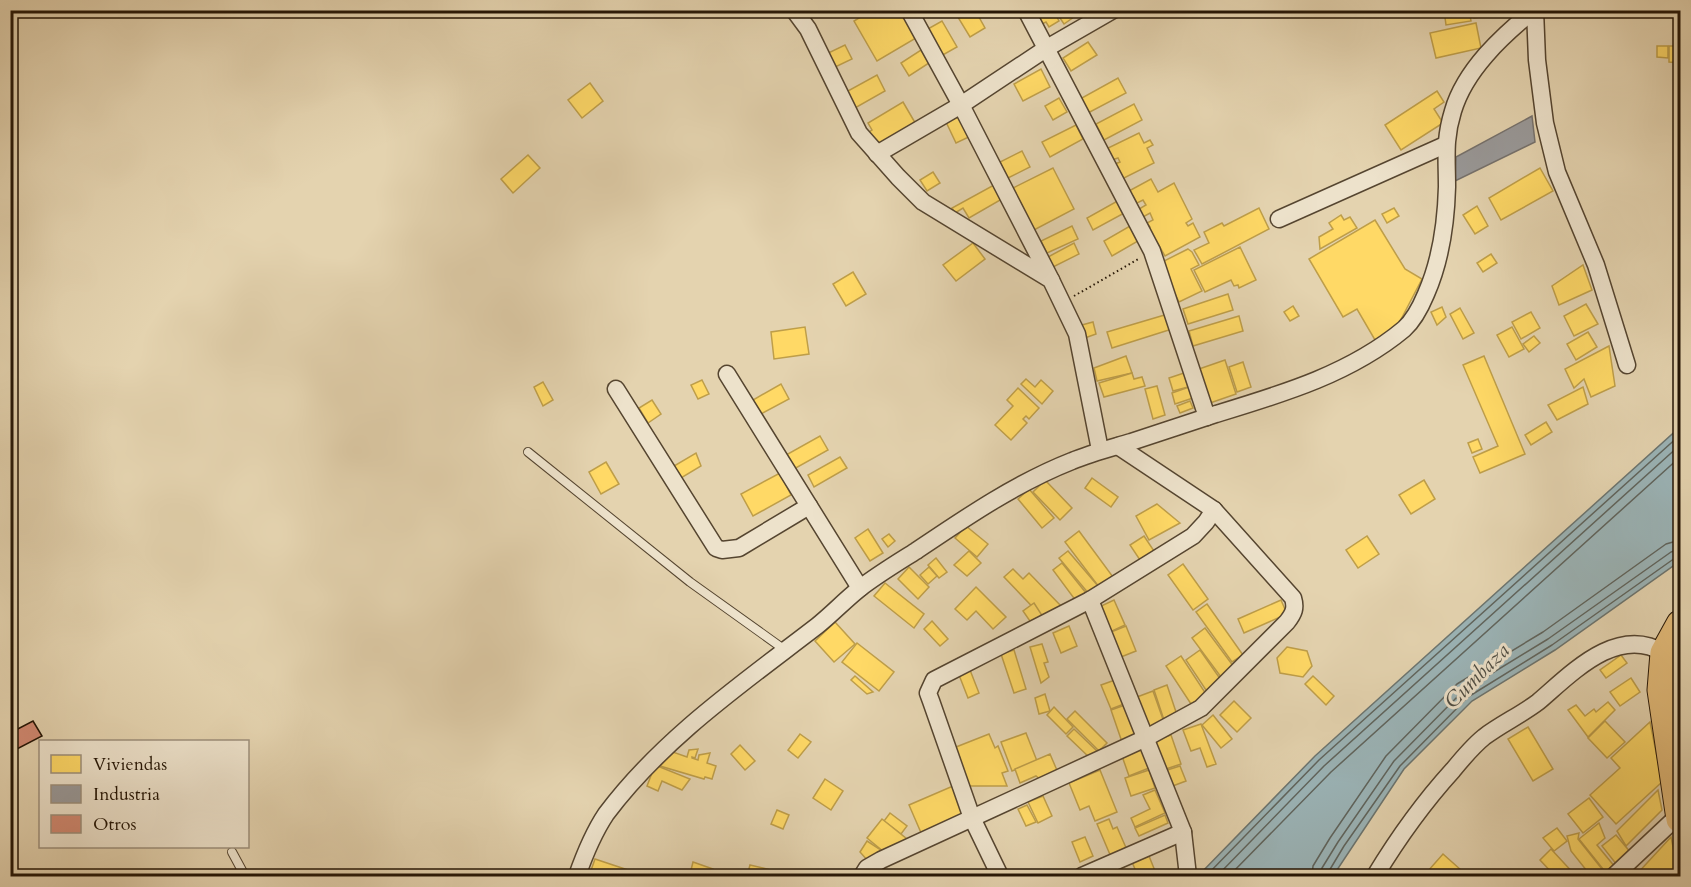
<svg xmlns="http://www.w3.org/2000/svg" width="1691" height="887" font-family="Cardo,serif">
<style>
.water{fill:#9bb4b7;stroke:#6c7570;stroke-width:1.5}
.homes{fill:#ffd966;stroke:#be9e49;stroke-width:1.5}
.industry{fill:#999;stroke:#76726d;stroke-width:1.5}
.lines{fill:none;stroke-linecap:round;stroke-linejoin:round}
.shore{stroke:#60655e;stroke-width:1.5}
.building{fill:#d28a73;stroke:#251606;stroke-width:1.5}
.service-casing{stroke:#554530;stroke-width:10}
.minor-casing{stroke:#554530;stroke-width:19}
.primary-casing{stroke:#251606;stroke-width:29}
.path{stroke:#251606;stroke-width:2;stroke-dasharray:1.5 3;stroke-linecap:butt}
.service{stroke:#ede2cb;stroke-width:8}
.minor{stroke:#ede2cb;stroke-width:16}
.primary{stroke:#e2ba78;stroke-width:27}
.labels{text-anchor:middle;dominant-baseline:central;stroke-width:6;stroke-linejoin:round;paint-order:stroke}
.water-label{font-size:21px;font-style:italic;fill:#4e4d44;stroke:#ede2cb}
</style>
<rect width="100%" height="100%" fill="#e4d3af"/>
<filter id="stains"><feTurbulence type="fractalNoise" baseFrequency=".00333" numOctaves="4"/><feColorMatrix values="0 0 0 0 .2 0 0 0 0 .09 0 0 0 0 .02 0 0 0 .5 -.17"/></filter>
<radialGradient id="worn" r=".72"><stop offset=".6" stop-color="#630" stop-opacity="0"/><stop offset="1" stop-color="#630" stop-opacity=".3"/></radialGradient>
<!-- water -->
<path class="water" d="M1680,427V561L1555,650L1472,701L1404,769L1333,876H1198L1315,756Z"/>
<!-- homes -->
<g class="homes">
<path d="M872,10H901L916,38L877,61L854,21Z"/>
<path d="M961,10H975L985,28L970,37L956,14Z"/>
<path d="M1049,10H1053L1059,21L1049,27L1046,22L1040,25L1036,18Z"/>
<path d="M1058,10H1080L1081,12L1064,24L1056,12Z"/>
<path d="M1444,10H1469L1471,21L1446,25Z"/>
<path d="M1473,10H1486L1487,16L1474,18Z"/>
<path d="M942,21L957,47L941,56L926,30Z"/>
<path d="M1476,23L1481,48L1436,58L1430,33Z"/>
<path d="M1088,42L1097,55L1071,71L1063,58Z"/>
<path d="M845,45L852,59L831,69L824,55Z"/>
<path d="M1657,46H1668V58L1657,57Z"/>
<path d="M1669,46H1680V63L1669,62Z"/>
<path d="M921,50L929,63L909,76L901,63Z"/>
<path d="M1041,69L1050,87L1023,101L1014,84Z"/>
<path d="M877,75L885,91L855,108L846,92Z"/>
<path d="M1118,78L1126,93L1088,113L1080,99Z"/>
<path d="M590,83L603,101L582,118L568,100Z"/>
<path d="M1437,91L1444,102L1434,109L1443,123L1401,150L1385,125Z"/>
<path d="M1059,98L1067,112L1053,120L1045,106Z"/>
<path d="M903,102L917,126L877,145L869,132L872,130L868,123Z"/>
<path d="M1134,104L1142,120L1104,140L1096,124Z"/>
<path d="M961,116L971,136L956,143L946,122Z"/>
<path d="M1076,125L1083,139L1050,157L1042,142Z"/>
<path d="M1139,133L1144,143L1150,140L1153,145L1147,148L1154,163L1122,179L1115,164L1120,162L1118,158L1112,160L1106,149Z"/>
<path d="M1022,151L1030,167L1008,178L1000,162Z"/>
<path d="M528,155L540,168L513,193L501,179Z"/>
<path d="M1053,168L1074,209L1034,230L1013,188Z"/>
<path d="M1540,168L1553,191L1501,220L1489,198Z"/>
<path d="M933,172L940,183L927,191L920,180Z"/>
<path d="M1151,179L1158,192L1174,183L1192,219L1186,223L1188,226L1193,223L1200,237L1165,256L1158,244L1156,246L1147,229L1150,227L1147,223L1153,220L1150,213L1143,217L1139,209L1146,205L1143,200L1137,203L1133,196L1130,197L1127,192Z"/>
<path d="M994,185L1002,199L969,218L963,208L955,213L952,208Z"/>
<path d="M1121,199L1128,211L1093,230L1087,218Z"/>
<path d="M1477,206L1488,226L1475,234L1463,215Z"/>
<path d="M1259,208L1269,229L1202,264L1194,250L1209,243L1204,232L1222,223L1224,226Z"/>
<path d="M1394,208L1399,216L1387,223L1382,214Z"/>
<path d="M1341,215L1344,220L1350,217L1357,228L1320,249L1319,237L1333,229L1329,223Z"/>
<path d="M1375,220L1405,269L1422,279L1397,327L1375,340L1357,309L1343,317L1309,259Z"/>
<path d="M1072,226L1078,239L1047,253L1041,241Z"/>
<path d="M1130,226L1138,241L1112,256L1104,241Z"/>
<path d="M973,243L985,259L956,281L943,265Z"/>
<path d="M1074,243L1079,254L1053,267L1048,257Z"/>
<path d="M1240,247L1256,280L1239,288L1238,285L1234,286L1231,280L1205,292L1194,270Z"/>
<path d="M1188,249L1192,252L1199,265L1191,269L1202,291L1179,302L1160,263Z"/>
<path d="M1491,254L1497,263L1483,272L1477,263Z"/>
<path d="M1583,265L1592,290L1559,305L1552,286Z"/>
<path d="M853,272L866,294L846,306L833,284Z"/>
<path d="M1228,294L1233,310L1188,324L1183,309Z"/>
<path d="M1586,304L1598,324L1574,336L1564,316Z"/>
<path d="M1293,306L1299,316L1290,321L1284,312Z"/>
<path d="M1442,307L1446,317L1437,325L1431,312Z"/>
<path d="M1460,308L1474,333L1463,339L1450,314Z"/>
<path d="M1531,312L1540,328L1521,339L1512,322Z"/>
<path d="M1168,314L1172,329L1112,348L1107,332Z"/>
<path d="M1239,316L1243,331L1193,346L1189,331Z"/>
<path d="M1093,322L1096,334L1082,339L1078,326Z"/>
<path d="M805,327L809,354L774,359L771,332Z"/>
<path d="M1512,327L1524,349L1509,357L1497,335Z"/>
<path d="M1588,332L1597,347L1576,360L1567,344Z"/>
<path d="M1534,336L1540,343L1529,352L1523,344Z"/>
<path d="M1609,346L1615,386L1591,397L1584,379L1574,388L1565,369Z"/>
<path d="M1126,356L1132,373L1097,381L1094,368Z"/>
<path d="M1484,356L1525,454L1480,473L1473,457L1498,446L1463,365Z"/>
<path d="M1225,360L1236,394L1210,403L1199,369Z"/>
<path d="M1243,362L1251,387L1237,392L1229,367Z"/>
<path d="M1132,373L1134,379L1142,377L1145,386L1104,397L1099,383Z"/>
<path d="M1184,373L1188,387L1173,391L1169,378Z"/>
<path d="M1026,379L1035,387L1041,380L1053,391L1042,404L1021,384Z"/>
<path d="M702,380L709,394L698,399L691,385Z"/>
<path d="M543,382L553,400L543,406L534,387Z"/>
<path d="M781,384L789,399L761,414L753,400Z"/>
<path d="M1157,386L1165,415L1153,419L1145,389Z"/>
<path d="M1189,387L1193,398L1175,404L1172,393Z"/>
<path d="M1583,387L1588,404L1557,420L1548,405Z"/>
<path d="M1018,388L1039,408L1029,419L1026,416L1023,419L1027,423L1011,440L995,425L1013,406L1007,400Z"/>
<path d="M652,400L661,414L648,423L639,408Z"/>
<path d="M1190,401L1193,408L1180,413L1177,406Z"/>
<path d="M1546,422L1552,432L1531,445L1525,435Z"/>
<path d="M820,436L828,450L794,469L786,455Z"/>
<path d="M1478,439L1482,449L1472,453L1468,443Z"/>
<path d="M696,453L701,466L681,478L674,466Z"/>
<path d="M840,457L847,468L814,487L808,475Z"/>
<path d="M606,462L619,484L601,494L589,472Z"/>
<path d="M780,473L791,495L753,516L741,494Z"/>
<path d="M1092,478L1118,497L1111,507L1085,488Z"/>
<path d="M1045,480L1072,508L1060,520L1033,492Z"/>
<path d="M1424,480L1435,499L1411,514L1399,495Z"/>
<path d="M1029,489L1054,518L1042,528L1018,499Z"/>
<path d="M1157,504L1180,523L1149,540L1136,516Z"/>
<path d="M966,526L988,544L977,557L955,538Z"/>
<path d="M868,529L883,553L870,561L855,538Z"/>
<path d="M1079,531L1113,577L1099,587L1065,542Z"/>
<path d="M889,534L895,541L888,547L882,539Z"/>
<path d="M1144,536L1154,551L1140,560L1130,545Z"/>
<path d="M1367,536L1379,554L1358,568L1346,550Z"/>
<path d="M969,551L981,563L967,576L954,565Z"/>
<path d="M1068,551L1098,586L1089,594L1059,558Z"/>
<path d="M936,558L947,572L939,578L928,565Z"/>
<path d="M1062,563L1086,593L1076,601L1053,570Z"/>
<path d="M1183,564L1208,599L1193,610L1168,575Z"/>
<path d="M909,567L929,587L918,599L898,579Z"/>
<path d="M929,567L937,576L928,584L920,575Z"/>
<path d="M1013,569L1023,579L1029,573L1062,607L1047,622L1004,577Z"/>
<path d="M885,583L924,614L914,628L874,596Z"/>
<path d="M976,587L1006,617L993,629L976,611L967,620L955,609Z"/>
<path d="M1114,600L1125,625L1110,632L1099,607Z"/>
<path d="M1281,600L1287,614L1244,633L1238,619Z"/>
<path d="M1034,603L1043,617L1032,624L1023,611Z"/>
<path d="M1207,604L1243,655L1232,662L1196,612Z"/>
<path d="M932,621L948,639L940,646L924,629Z"/>
<path d="M835,622L855,644L834,662L815,641Z"/>
<path d="M1069,626L1077,646L1061,653L1053,633Z"/>
<path d="M1126,626L1136,651L1121,657L1111,632Z"/>
<path d="M1205,628L1234,667L1221,677L1192,638Z"/>
<path d="M857,643L894,672L879,691L842,662Z"/>
<path d="M1042,644L1048,662L1044,663L1049,677L1041,683L1030,647Z"/>
<path d="M1287,647L1307,651L1312,666L1303,677L1280,673L1277,658Z"/>
<path d="M1014,650L1026,689L1014,693L1001,654Z"/>
<path d="M1200,650L1221,680L1206,690L1186,660Z"/>
<path d="M1621,655L1627,663L1606,678L1600,670Z"/>
<path d="M1181,656L1206,694L1191,704L1166,666Z"/>
<path d="M970,670L979,693L968,698L959,675Z"/>
<path d="M855,676L873,692L867,694L851,680Z"/>
<path d="M1313,676L1334,696L1326,705L1305,684Z"/>
<path d="M1631,678L1640,692L1620,706L1610,692Z"/>
<path d="M1115,680L1124,704L1111,709L1101,685Z"/>
<path d="M1167,685L1177,715L1164,720L1154,690Z"/>
<path d="M1153,691L1165,725L1149,730L1137,697Z"/>
<path d="M1045,694L1050,711L1039,714L1035,698Z"/>
<path d="M1234,701L1251,718L1237,732L1220,715Z"/>
<path d="M1608,702L1615,710L1588,737L1568,710L1576,705L1585,716L1594,709L1596,712Z"/>
<path d="M1125,705L1136,737L1122,742L1111,710Z"/>
<path d="M1054,707L1073,727L1066,734L1047,715Z"/>
<path d="M1075,711L1107,743L1099,751L1067,719Z"/>
<path d="M1213,715L1232,739L1221,748L1202,725Z"/>
<path d="M1605,721L1625,742L1607,758L1588,738Z"/>
<path d="M1650,722L1662,782L1616,824L1590,795L1620,768L1611,758Z"/>
<path d="M1201,724L1216,764L1207,767L1200,748L1191,751L1183,730Z"/>
<path d="M1528,727L1553,769L1533,781L1508,739Z"/>
<path d="M1074,729L1098,752L1091,759L1067,736Z"/>
<path d="M1026,733L1037,761L1012,771L1001,742Z"/>
<path d="M800,734L811,742L798,758L788,750Z"/>
<path d="M989,734L995,748L998,746L1008,771L1002,773L1007,786H966L951,749Z"/>
<path d="M1171,735L1181,764L1163,770L1153,741Z"/>
<path d="M740,745L755,761L745,770L731,754Z"/>
<path d="M1141,748L1149,768L1129,776L1122,756Z"/>
<path d="M698,749L695,758L692,757V758L698,760L699,755L710,753L707,763L716,766L712,779L705,777L704,779L660,766L673,752L687,757L689,750Z"/>
<path d="M1050,754L1059,775L1043,782L1036,776L1020,783L1015,769Z"/>
<path d="M655,765L690,779L682,790L662,781L658,791L647,786Z"/>
<path d="M1180,766L1186,781L1170,787L1164,771Z"/>
<path d="M1100,770L1117,812L1095,821L1089,806L1080,810L1069,783Z"/>
<path d="M1149,770L1155,788L1131,796L1125,778Z"/>
<path d="M825,779L843,791L831,810L813,798Z"/>
<path d="M953,786L965,815L922,835L909,805Z"/>
<path d="M1155,790L1165,813L1135,827L1131,818L1150,809L1143,795Z"/>
<path d="M1658,790L1662,810L1626,846L1617,831Z"/>
<path d="M1043,796L1052,816L1038,823L1028,802Z"/>
<path d="M1589,798L1603,817L1583,833L1568,814Z"/>
<path d="M1027,805L1036,822L1026,826L1018,809Z"/>
<path d="M777,810L789,815L783,829L771,824Z"/>
<path d="M890,813L907,826L901,834L884,821Z"/>
<path d="M1165,815L1168,823L1139,836L1135,828Z"/>
<path d="M882,819L907,839L884,852L867,838Z"/>
<path d="M1109,819L1113,829L1117,827L1127,850L1111,857L1097,824Z"/>
<path d="M1599,823L1605,838L1597,845L1615,867L1607,874L1579,839Z"/>
<path d="M1557,828L1567,841L1554,851L1543,838Z"/>
<path d="M1579,833L1578,839L1606,874L1603,876H1591L1571,851L1567,836Z"/>
<path d="M1616,835L1631,853L1617,865L1602,846Z"/>
<path d="M1085,837L1093,856L1080,862L1072,842Z"/>
<path d="M1671,837L1679,876H1659L1654,871L1649,876H1635Z"/>
<path d="M867,841L881,850L868,861L860,852Z"/>
<path d="M1551,849L1576,876H1555L1540,860Z"/>
<path d="M1443,854L1461,870L1456,876H1433L1427,872Z"/>
<path d="M1149,856L1157,876H1138L1132,862Z"/>
<path d="M595,859L634,872L632,876H589Z"/>
<path d="M693,862L713,869L711,876L691,870Z"/>
<path d="M750,865L771,870L769,876H747Z"/>
</g>
<!-- industry -->
<path class="industry" d="M1532,116L1535,142L1455,181L1456,157Z"/>
<g class="lines">
<!-- shore -->
<g class="shore">
<path d="M1206,876L1319,760L1680,435"/>
<path d="M1217,876L1324,766L1680,445"/>
<path d="M1229,876L1331,772L1680,457"/>
<path d="M1312,876L1313,866L1330,838L1386,756L1457,684L1543,632L1666,544L1680,540"/>
<path d="M1321,876L1322,868L1338,842L1394,761L1463,691L1548,639L1671,552L1680,549"/>
<path d="M1328,876L1329,871L1344,846L1400,766L1468,697L1552,645L1675,558L1680,557"/>
</g>
</g>
<!-- building -->
<path class="building" d="M33,721L42,736L15,750L10,741V733Z"/>
<g class="lines">
<defs>
<g id="service">
<path d="M528,452L690,582L785,650"/>
<path d="M232,852L245,876"/>
</g>
<g id="minor">
<path d="M794,10L808,29L859,133L898,177L923,202L1051,280L1077,334L1100,450"/>
<path d="M909,10L961,105L1051,280"/>
<path d="M1026,10L1152,251L1207,417"/>
<path d="M1535,10L1537,60L1545,123L1557,172L1596,265L1627,365"/>
<path d="M877,154L961,105L1047,48L1113,10"/>
<path d="M1279,219L1445,145"/>
<path d="M727,374L860,588"/>
<path d="M616,389L716,548L722,550L739,548L809,506"/>
<path d="M1090,600L1183,832L1188,876"/>
<path d="M577,876C584,856 594,832 606,814C663,738 743,683 817,626C832,614 844,601 859,589C877,575 897,563 916,551C965,518 1016,483 1072,461C1091,453 1111,448 1131,442C1159,433 1188,423 1216,414C1282,394 1350,374 1404,329C1414,320 1421,306 1426,294C1441,260 1446,224 1447,187C1447,158 1444,140 1453,111C1465,70 1502,36 1534,10"/>
<path d="M862,876L867,868L881,860L1146,738L1201,708L1287,622C1294,613 1296,608 1293,598L1214,510L1118,446"/>
<path d="M1000,876L972,818L931,701L928,693L934,680L1090,600L1193,536L1206,522L1214,510"/>
<path d="M1082,876L1183,832"/>
<path d="M1375,876C1398,838 1423,803 1453,770C1462,759 1473,746 1484,737C1501,724 1521,715 1538,702C1571,674 1617,624 1664,653"/>
<path d="M1614,876L1680,814"/>
</g>
<path id="primary" d="M1680,624L1664,653L1661,690L1680,819"/>
</defs>
<!-- service casing -->
<use href="#service" class="service-casing"/>
<!-- minor casing -->
<use href="#minor" class="minor-casing"/>
<!-- primary casing -->
<use href="#primary" class="primary-casing"/>
<!-- path -->
<path class="path" d="M1074,296L1140,258"/>
<!-- service -->
<use href="#service" class="service"/>
<!-- minor -->
<use href="#minor" class="minor"/>
<!-- primary -->
<use href="#primary" class="primary"/>
</g>
<g class="labels">
<!-- water labels -->
<g class="water-label">
<text transform="translate(1477 676) rotate(-45)">Cumbaza</text>
</g>
</g>
<!-- margin -->
<rect width="1691" height="887" fill="none" stroke="#e4d3af" stroke-width="36"/>
<rect x="12" y="12" width="1667" height="863" fill="none" stroke="#251606" stroke-width="3"/>
<rect x="18" y="18" width="1655" height="851" fill="none" stroke="#251606" stroke-width="1.5"/>
<!-- legend -->
<rect x="39" y="740" width="210" height="108" fill="#ede2cb" stroke="#9d907c" stroke-width="1.5"/>
<rect x="51" y="755" width="30" height="18" fill="#ffd966" stroke="#9d907c" stroke-width="1.5"/>
<text x="93" y="770" font-size="18" fill="#251606">Viviendas</text>
<rect x="51" y="785" width="30" height="18" fill="#999999" stroke="#9d907c" stroke-width="1.5"/>
<text x="93" y="800" font-size="18" fill="#251606">Industria</text>
<rect x="51" y="815" width="30" height="18" fill="#d28a73" stroke="#9d907c" stroke-width="1.5"/>
<text x="93" y="830" font-size="18" fill="#251606">Otros</text>
<rect width="100%" height="100%" filter="url(#stains)"/>
<rect width="100%" height="100%" fill="url(#worn)"/>
</svg>
